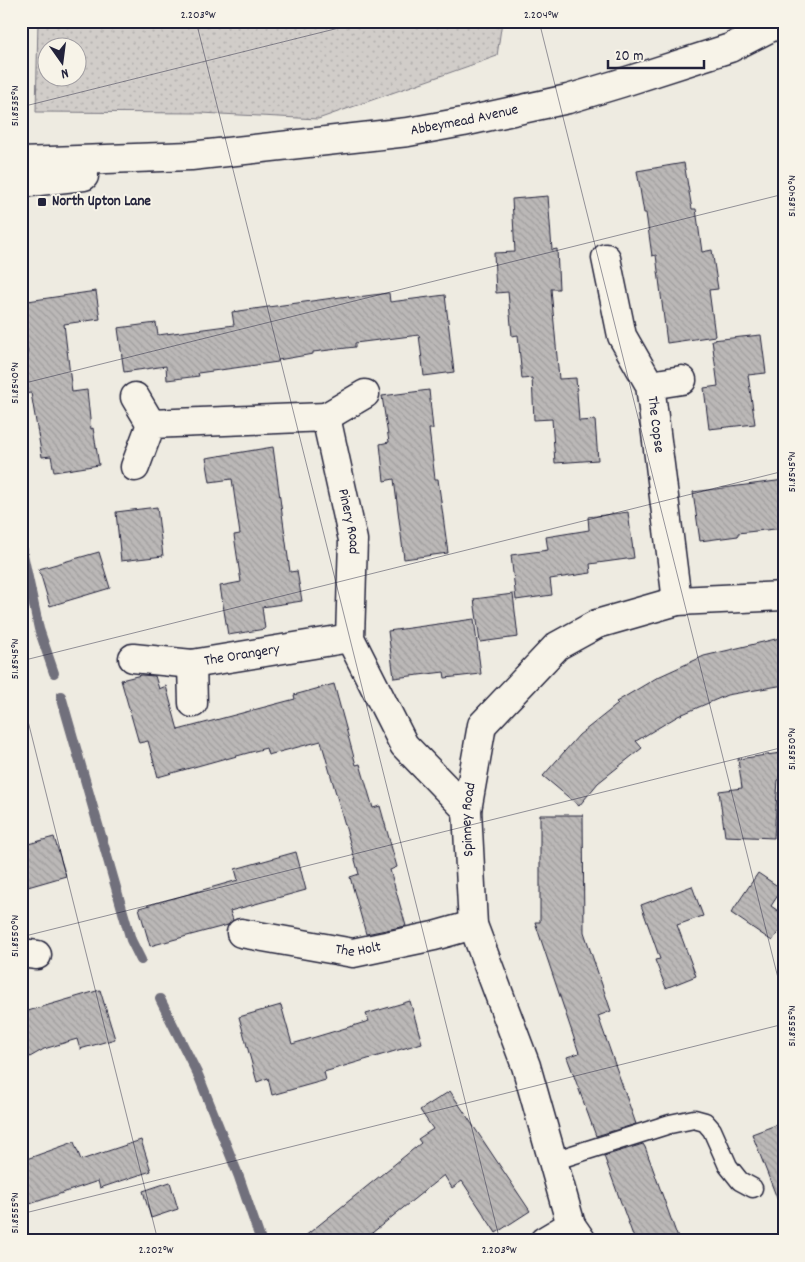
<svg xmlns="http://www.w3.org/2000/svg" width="805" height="1262" font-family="Dekko,sans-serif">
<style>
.park{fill:url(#park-dots);stroke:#7a7882;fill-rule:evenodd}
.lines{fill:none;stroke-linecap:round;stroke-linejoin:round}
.stream{stroke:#716f7b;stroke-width:10}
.building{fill:url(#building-back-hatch);stroke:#22223b}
.service-casing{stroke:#22223b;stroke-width:21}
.minor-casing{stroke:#22223b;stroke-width:31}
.tertiary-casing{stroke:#22223b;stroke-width:31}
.service{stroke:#f7f3e8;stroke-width:18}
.minor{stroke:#f7f3e8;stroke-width:28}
.tertiary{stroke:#f7f3e8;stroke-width:28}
.ticks{fill:none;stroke:#22223b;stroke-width:1;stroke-opacity:0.45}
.poi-dot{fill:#22223b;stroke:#f7f3e8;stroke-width:2}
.labels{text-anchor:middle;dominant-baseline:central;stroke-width:4;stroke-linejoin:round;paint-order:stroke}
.street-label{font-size:15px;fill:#22223b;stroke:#f7f3e8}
.poi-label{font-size:15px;font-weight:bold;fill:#22223b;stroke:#f7f3e8;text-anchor:start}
.neatline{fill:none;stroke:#22223b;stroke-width:2}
.ticks-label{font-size:12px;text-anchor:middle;fill:#22223b}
</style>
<defs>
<pattern id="park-dots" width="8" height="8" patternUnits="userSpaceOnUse" patternTransform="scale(1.25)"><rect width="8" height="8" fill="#d1cdc9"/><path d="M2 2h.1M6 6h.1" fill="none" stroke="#b3b0ae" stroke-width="1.8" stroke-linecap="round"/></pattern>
<pattern id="building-back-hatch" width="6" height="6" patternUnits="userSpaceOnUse" patternTransform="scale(1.25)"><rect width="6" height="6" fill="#bbb8b7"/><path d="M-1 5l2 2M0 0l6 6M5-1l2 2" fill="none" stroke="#a09e9e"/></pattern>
</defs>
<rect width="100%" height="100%" fill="#eeebe1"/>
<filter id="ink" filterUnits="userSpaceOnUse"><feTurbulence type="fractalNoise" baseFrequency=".02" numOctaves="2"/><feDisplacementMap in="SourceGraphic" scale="10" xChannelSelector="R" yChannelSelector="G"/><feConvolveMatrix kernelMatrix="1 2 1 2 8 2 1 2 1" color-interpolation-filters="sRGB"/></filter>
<g filter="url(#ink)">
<!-- park -->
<path class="park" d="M38,21H502L497,56L318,119L201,113L36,112ZM48,48H78V78H48Z"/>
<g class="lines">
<!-- stream -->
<g class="stream">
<path d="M21,545L39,629L54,673"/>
<path d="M61,696L131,940L141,960"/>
<path d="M160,999L199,1077L239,1177L261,1241"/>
</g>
</g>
<!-- building -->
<g class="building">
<path d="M684,163L692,209H696L702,252L712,250L718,289L709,290L715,336L667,343L656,255L652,256L646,213H644L637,171Z"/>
<path d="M548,196L552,250L557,249L559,289H551L559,379L576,378L579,421L595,420L598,460L555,463L552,419L534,420L532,378L522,379L518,335L512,336L508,292L496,293L494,253L515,252L512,199Z"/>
<path d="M96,291L100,319L64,324L72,392L87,390L91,429L93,428L99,465L54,472L51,456L42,457L31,393L21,394V357L28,356L21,302Z"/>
<path d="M389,293L390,302L445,295L454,372L424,376L419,335L355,343V347L313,352V354L278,360V362L198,373L199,376L167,380L166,366L124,372L118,328L156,323L158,335L234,325L232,312L348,296L349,298Z"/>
<path d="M761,335L766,373L748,375L755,424L709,429L704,388L718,386L712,340Z"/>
<path d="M429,390L433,429H429L435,479H438L448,553L404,559L394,479L384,481L380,444L389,442L382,396Z"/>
<path d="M273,447L290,572L297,571L302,601L262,607L265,629L228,635L220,586L241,582L234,535L240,534L232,479L210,482L206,458Z"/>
<path d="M784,480V528L738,533V536L700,541L693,492Z"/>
<path d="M157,507L163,556L121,561L116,512Z"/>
<path d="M628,512L634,558L590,564L591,573L550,579L552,595L516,600L511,555L548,550L546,537L589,530L588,517Z"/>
<path d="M99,552L110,588L50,606L39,569Z"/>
<path d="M513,594L518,637L480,642L474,599Z"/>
<path d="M474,619L481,674L445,678L444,672L394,678L388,631Z"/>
<path d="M784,637V685L727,695L678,716L636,741L642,748L598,783L579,806L543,776L579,735L618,704L616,702L658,677L704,656Z"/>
<path d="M141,675L155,676L159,689L166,686L178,730L295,699L294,695L334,684L356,765L360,764L373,808L380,806L397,867L390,870L406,926L366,934L350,877L359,874L321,741L268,755L266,748L226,759V758L158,777L148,741L139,743L121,680Z"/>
<path d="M781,753L784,779L778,780L774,838L725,836L719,791L742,788L738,759Z"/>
<path d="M540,815H583L584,932L611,1011L598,1016L636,1124L596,1136L567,1057L579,1053L535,922H540Z"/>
<path d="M54,837L66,876L21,889V846Z"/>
<path d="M296,852L306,890L230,911L233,920L228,925L150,946L139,908L238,880L235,869Z"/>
<path d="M758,873L782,889L771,906L784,915V924L772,941L731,913Z"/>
<path d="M692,886L703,916L677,925L696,976L666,988L655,960L660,959L641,905Z"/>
<path d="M100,990L115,1039L80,1049L77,1039L44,1049L21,1062V1013Z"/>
<path d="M410,1001L422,1043L324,1072L326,1080L272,1095L268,1078L257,1082L239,1017L281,1005L292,1044L369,1021L366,1014Z"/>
<path d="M450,1091L530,1211L496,1233L462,1181L452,1188L444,1175L362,1241H299L421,1143L418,1139L433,1129L420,1110Z"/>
<path d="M784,1122V1210L782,1211L752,1134Z"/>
<path d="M141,1140L151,1171L100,1188L98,1181L21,1207V1161L74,1142L81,1160Z"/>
<path d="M643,1144L645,1147L679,1241H635L604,1156Z"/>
<path d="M170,1182L178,1209L151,1218L143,1191Z"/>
</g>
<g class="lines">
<defs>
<path id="service" d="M553,1161L670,1124L694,1119L705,1122L712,1130L728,1166L740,1181L753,1188"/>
<g id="minor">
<path id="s1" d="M606,258L622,336L650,385L677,601"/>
<path d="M650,385L682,380"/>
<path d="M135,397L151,424"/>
<path d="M326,417L365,394"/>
<path id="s2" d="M135,467L151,424L326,417L353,540L350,638L404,745L467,810"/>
<path id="s3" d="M133,658L192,664L350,638"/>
<path d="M192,664L193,703"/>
<path id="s4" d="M241,933L353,953L434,936L473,925"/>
<path d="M21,953L37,955"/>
<path d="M544,1241L571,1225"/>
<path id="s5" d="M582,1241L571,1225L526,1066L473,925L467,810L482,725L557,646L597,624L677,601L784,596"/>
</g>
<g id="tertiary">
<path id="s6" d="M21,162L191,156L408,132L463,122L568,99L621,83L730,48L783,21"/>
<path d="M21,183L84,176"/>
</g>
</defs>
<!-- service casing -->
<use href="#service" class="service-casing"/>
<!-- minor casing -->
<use href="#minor" class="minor-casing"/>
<!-- tertiary casing -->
<use href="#tertiary" class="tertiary-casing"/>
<!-- service -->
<use href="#service" class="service"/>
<!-- minor -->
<use href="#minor" class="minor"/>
<!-- tertiary -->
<use href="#tertiary" class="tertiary"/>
</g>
</g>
<!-- ticks -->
<path class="ticks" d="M196,21L500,1241M539,21L784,1002M21,107L367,21M21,384L784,194M21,661L784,471M21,693L158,1241M21,937L784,747M21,1214L784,1024"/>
<!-- markers -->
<rect class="poi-dot" x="37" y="197" width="10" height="10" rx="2.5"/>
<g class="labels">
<!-- street labels -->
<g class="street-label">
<text stroke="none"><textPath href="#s6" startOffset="446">Abbeymead Avenue</textPath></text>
<text stroke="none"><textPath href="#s1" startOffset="176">The Copse</textPath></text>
<text stroke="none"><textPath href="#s2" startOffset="328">Pinery Road</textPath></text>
<text stroke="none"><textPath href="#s3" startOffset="110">The Orangery</textPath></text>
<text stroke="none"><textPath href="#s5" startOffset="441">Spinney Road</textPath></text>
<text stroke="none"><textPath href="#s4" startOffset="119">The Holt</textPath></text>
</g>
<!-- poi labels -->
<g class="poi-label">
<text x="52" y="202">North Upton Lane</text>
</g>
</g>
<!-- margin -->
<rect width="805" height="1262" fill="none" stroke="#f7f3e8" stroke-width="55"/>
<!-- north arrow -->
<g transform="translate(62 62) rotate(166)"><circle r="24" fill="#f7f3e8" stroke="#a29fa3"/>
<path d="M0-4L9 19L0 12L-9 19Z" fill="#22223b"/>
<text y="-8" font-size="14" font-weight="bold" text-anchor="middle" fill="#22223b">N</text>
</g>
<!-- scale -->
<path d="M608 60v8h96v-8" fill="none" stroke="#22223b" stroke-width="2.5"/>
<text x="615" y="60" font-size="15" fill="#22223b" stroke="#f7f3e8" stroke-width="4" paint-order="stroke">20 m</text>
<rect x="28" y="28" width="750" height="1206" class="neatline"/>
<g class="ticks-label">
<text x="198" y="18">2.203°W</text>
<text x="541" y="18">2.204°W</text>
<text transform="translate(14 106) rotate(-90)" y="4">51.8535°N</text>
<text transform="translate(791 196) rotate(-90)" y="4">51.8540°N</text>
<text transform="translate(14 383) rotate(-90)" y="4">51.8540°N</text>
<text transform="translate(791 472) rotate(-90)" y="4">51.8545°N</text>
<text transform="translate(14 659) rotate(-90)" y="4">51.8545°N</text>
<text transform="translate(791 749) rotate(-90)" y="4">51.8550°N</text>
<text transform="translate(14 936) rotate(-90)" y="4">51.8550°N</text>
<text transform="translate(791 1026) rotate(-90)" y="4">51.8555°N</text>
<text transform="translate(14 1213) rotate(-90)" y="4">51.8555°N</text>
<text x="156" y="1253">2.202°W</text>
<text x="499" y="1253">2.203°W</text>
</g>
</svg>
